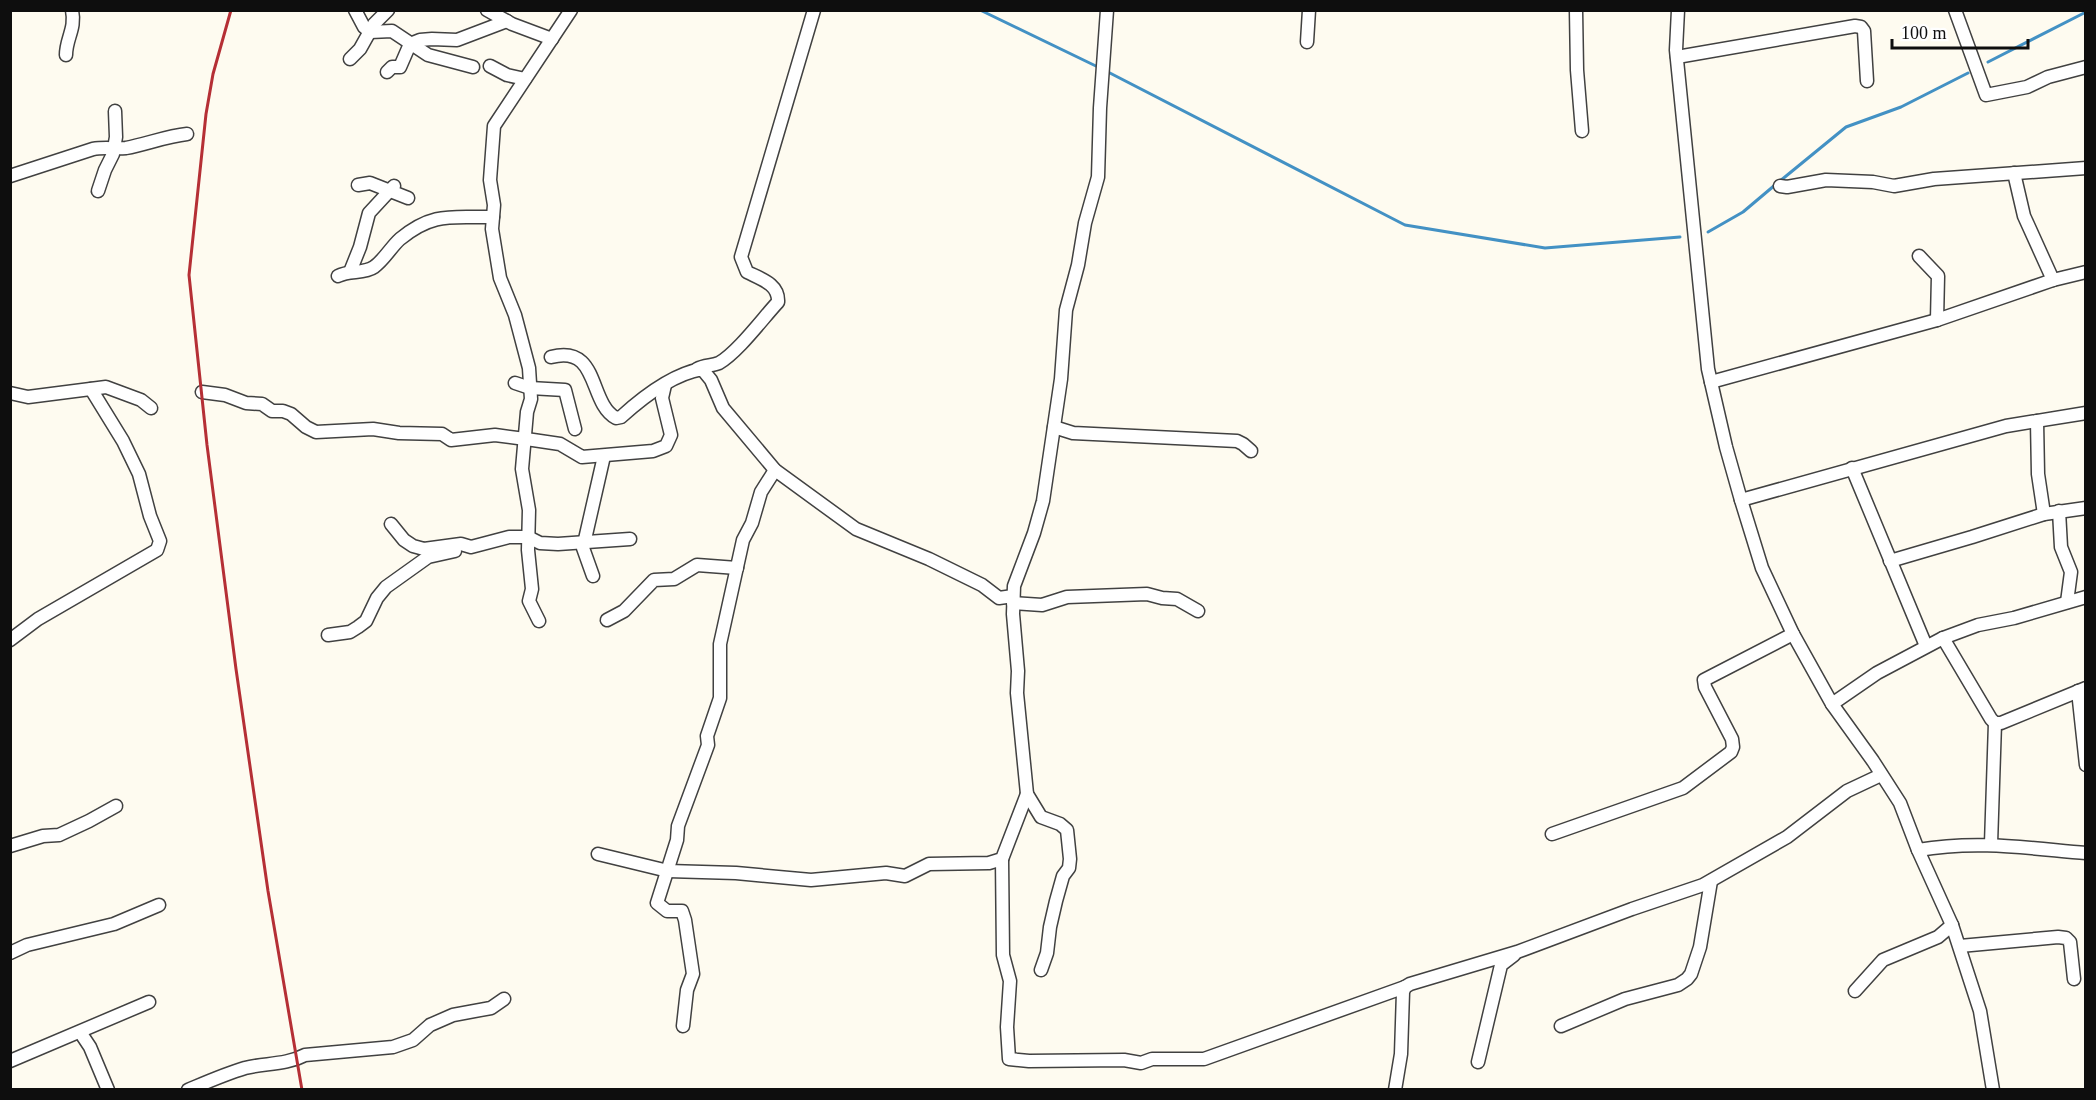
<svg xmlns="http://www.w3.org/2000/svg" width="2096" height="1100" font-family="Georgia,serif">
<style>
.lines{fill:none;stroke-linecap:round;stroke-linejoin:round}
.stream{stroke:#4391c4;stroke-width:3}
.minor-casing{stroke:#414141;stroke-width:15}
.minor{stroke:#fff;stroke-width:12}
.rail{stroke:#b52f35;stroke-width:3}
</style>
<rect width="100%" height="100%" fill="#fefbf0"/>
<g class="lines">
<!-- stream -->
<g class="stream">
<path d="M980,10L1100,68"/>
<path d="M1988,62L2086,12"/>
<path d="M1106,71L1405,225L1545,248L1680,237"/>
<path d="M1780,181L1846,127L1901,107L1968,73"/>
<path d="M1708,232L1743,212L1775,185"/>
</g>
<defs>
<g id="minor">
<path d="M355,10L364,27L370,32L392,31L428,55L473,67"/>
<path d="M487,10L512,24L552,39"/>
<path d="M1576,10L1577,70L1582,131"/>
<path d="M1678,10L1676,50L1708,369L1726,447L1741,500L1762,568L1793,634L1832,704L1873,761L1900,803L1918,850L1952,925L1980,1011L1993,1090"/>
<path d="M1955,10L1986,95L2027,87L2048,77L2086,67"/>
<path d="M1307,42L1309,10"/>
<path d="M66,55C66,38 76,29 72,10"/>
<path d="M1677,57L1855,26L1861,27L1864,31L1867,81"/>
<path d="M350,59L360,49L374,24L388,10"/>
<path d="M490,66L507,75L525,79"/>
<path d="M387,72L392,67H400L410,44L420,40L432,39L457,40L507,21"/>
<path d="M2014,173L2024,216L2053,280"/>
<path d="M10,176L93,149C104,147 115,149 126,148C147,144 167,136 187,134"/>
<path d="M358,185L370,183L408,198"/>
<path d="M1780,186L1787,187L1826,180L1873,182L1894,186L1934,179L2086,168"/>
<path d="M98,191L105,170L113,154L116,137L115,111"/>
<path d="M1919,256L1938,276L1937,320"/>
<path d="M350,272L360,247L369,213L394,186"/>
<path d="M338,276C349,270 364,274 374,267C384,260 391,247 400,239C434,211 453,218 493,217"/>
<path d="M551,357C600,344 588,403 616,418L621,417C643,397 672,374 702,369L711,380L723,408L775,470L856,529L929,559L982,585L999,598L1013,596"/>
<path d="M697,369C704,365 712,366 719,363C738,352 763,318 778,302C779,284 761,279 747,272L741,257L814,10"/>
<path d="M1711,382L1937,320L2053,280L2086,272"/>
<path d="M515,383L530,388L565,390L575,429"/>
<path d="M202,392L225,395L246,403L262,404L272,411H283L291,414L306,427L316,432L373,429L399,433L442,434L451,440L495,435L533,440L560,444L582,457L653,451L666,446L671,435L662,398L665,385"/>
<path d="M10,393L28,397L106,387L141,400L151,408"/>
<path d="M2037,421L2038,474L2044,514"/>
<path d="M1054,427L1073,433L1237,441L1243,444L1251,451"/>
<path d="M1852,468L1926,646"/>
<path d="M1741,500L2006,426L2086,413"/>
<path d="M2059,511L2061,547L2071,572L2067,602"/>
<path d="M391,524L404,540L413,546L424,549L461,544L471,547L509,537H528L540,543L558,544L630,539"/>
<path d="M1890,561L1972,537L2044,514L2086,508"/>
<path d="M593,576L583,548L604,456"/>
<path d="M1013,603L1042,605L1067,597L1147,594L1162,598L1177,599L1198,611"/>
<path d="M607,620L624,611L654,580L674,579L697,565L737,568"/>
<path d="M539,621L529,601L532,589L528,550L529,510L522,469L527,412L531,399L529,368L515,315L500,278L492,229L494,205L490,180L494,126L571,10"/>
<path d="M328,635L350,632L358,627L366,621L377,598L386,587L428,557L455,551"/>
<path d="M1943,638L1991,719L1995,723H2001L2086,688"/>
<path d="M10,640L38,619L157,550L160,541L150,516L139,474L123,441L91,389"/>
<path d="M2078,691L2086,765"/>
<path d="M1832,704L1877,673L1943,638L1978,625L2014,618L2086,597"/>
<path d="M1552,834L1683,788L1731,752L1733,747L1732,739L1705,687L1704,680L1793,634"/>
<path d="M1991,844L1995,723"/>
<path d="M10,846L43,836L59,835L89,821L116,806"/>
<path d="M1918,850C1977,840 2026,848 2086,853"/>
<path d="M598,854L668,871L736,873L811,880L886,873L905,876L929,864L989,863L1002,859L1027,794"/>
<path d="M1002,859L1003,955L1010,981L1007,1027L1009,1059L1029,1061L1124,1060L1141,1063L1152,1059H1204L1405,987"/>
<path d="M1960,946L2058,937L2066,938L2070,942L2074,979"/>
<path d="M10,953L27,945L114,924L159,905"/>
<path d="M1041,970L1047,953L1050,927L1056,901L1063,876L1069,868L1070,859L1067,830L1060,824L1041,817L1027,794L1017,693L1018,671L1013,614L1014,586L1034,533L1043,501L1061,379L1066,310L1078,265L1085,223L1098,177L1100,108L1107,10"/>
<path d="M1855,991L1883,960L1938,937L1952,925"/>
<path d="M683,1026L687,990L693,974L685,920L682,911H667L657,903L677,840L678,826L708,745L707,736L720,698V644L743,540L752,523L761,492L775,470"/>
<path d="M1561,1026L1625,999L1678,985L1687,979L1691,974L1700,947L1711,881"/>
<path d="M80,1032L90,1047L108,1090"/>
<path d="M10,1061L149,1002"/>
<path d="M1478,1062L1501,965L1514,955"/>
<path d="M188,1090C207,1082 225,1074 245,1068C265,1063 286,1065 305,1055L393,1047L413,1040L430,1025L453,1015L491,1008L504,999"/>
<path d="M1395,1090L1401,1054L1403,992L1405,987L1410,984L1517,952L1632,909L1703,885L1787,837L1847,791L1881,775"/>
</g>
</defs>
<!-- minor casing -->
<use href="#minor" class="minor-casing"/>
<!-- minor -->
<use href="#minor" class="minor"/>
<!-- rail -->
<path class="rail" d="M231,10L213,74L206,114L189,275L207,445L236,669L268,891L302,1090"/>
</g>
<!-- border -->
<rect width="2096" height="1100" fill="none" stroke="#0e0e0e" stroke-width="24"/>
<!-- scale -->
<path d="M1892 39v9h136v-9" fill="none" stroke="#0e0e0e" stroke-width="3"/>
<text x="1901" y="39" font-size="18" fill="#0e0e0e" stroke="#ffffff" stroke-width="4.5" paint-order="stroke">100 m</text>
</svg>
